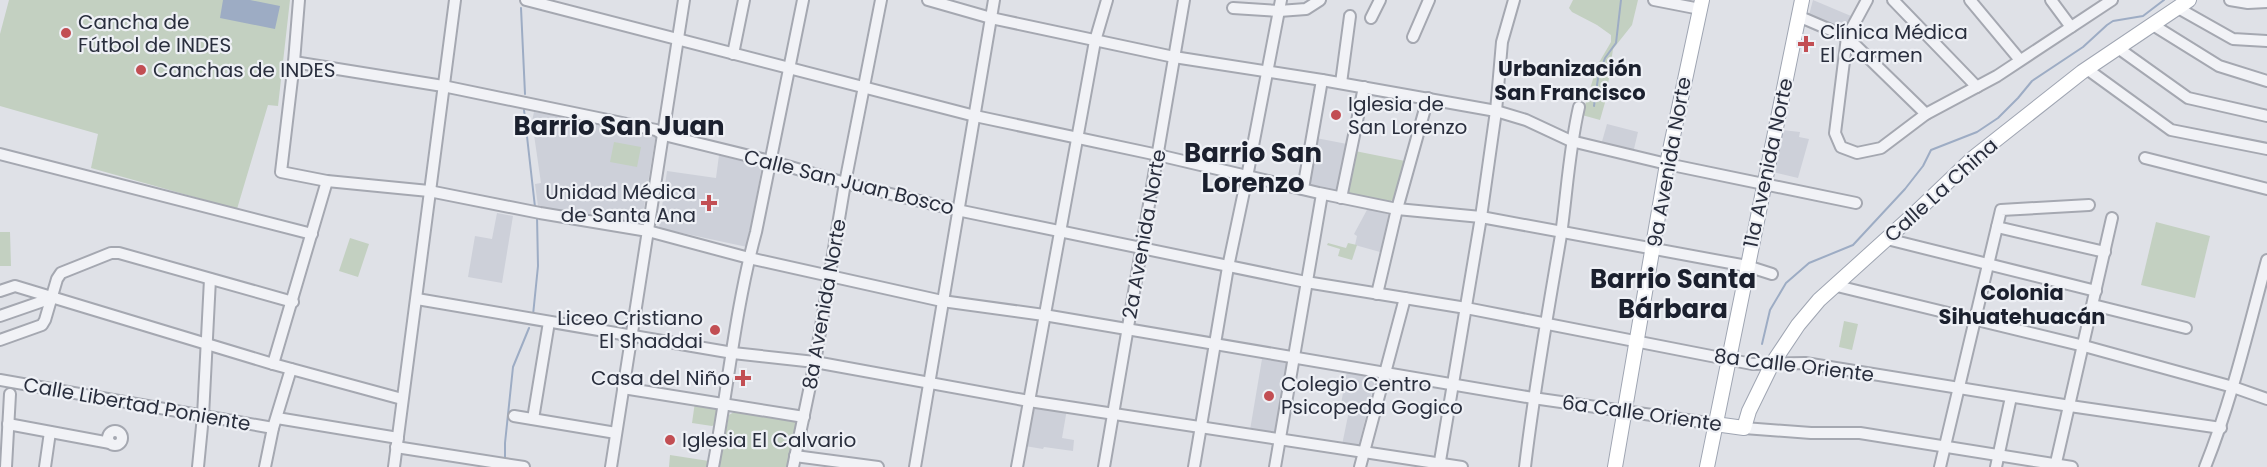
<svg xmlns="http://www.w3.org/2000/svg" width="2267" height="467" font-family="Poppins,sans-serif">
<style>
.built{fill:#cdd0d9}
.green{fill:#c3d0c1}
.water{fill:#9dacc4}
.lines{fill:none;stroke-linecap:round;stroke-linejoin:round}
.stream{stroke:#9dacc4;stroke-width:2}
.minor-casing{stroke:#a5a8b1;stroke-width:14}
.major-casing{stroke:#9fa5b2;stroke-width:16}
.minor{stroke:#f1f2f6;stroke-width:10}
.major{stroke:#fff;stroke-width:14}
.poi-dot{fill:#c24e53;stroke:#eef0f5;stroke-width:2}
.labels{text-anchor:middle;dominant-baseline:central;stroke-width:4.5;stroke-linejoin:round;paint-order:stroke}
.poi-label{font-size:20px;fill:#292e3d;stroke:#eef0f5;text-anchor:start}
.street-label{font-size:20px;fill:#292e3d;stroke:#eef0f5}
.neighbourhood-label{font-size:21px;font-weight:bold;fill:#1b202e;stroke:#eef0f5}
.district-label{font-size:26px;font-weight:bold;fill:#1b202e;stroke:#eef0f5}
</style>
<rect width="100%" height="100%" fill="#dfe1e7"/>
<!-- built -->
<g class="built">
<path d="M1813,0L1851,16L1845,30L1809,15Z"/>
<path d="M534,112L656,134L641,225L538,206L535,184L541,183L532,121Z"/>
<path d="M1607,124L1638,132L1633,153L1601,145Z"/>
<path d="M1782,130L1800,132L1799,137L1809,139L1798,178L1773,172Z"/>
<path d="M1316,138L1347,144L1338,191L1307,185Z"/>
<path d="M719,155L762,166L747,247L659,228L667,171L716,178Z"/>
<path d="M1368,208L1390,215L1380,252L1355,245L1357,236L1354,234Z"/>
<path d="M497,213L513,216L502,283L468,277L475,236L492,239Z"/>
<path d="M1262,359L1287,363L1275,434L1250,430Z"/>
<path d="M1347,371L1376,376L1358,448L1342,445L1350,406L1341,404Z"/>
<path d="M1034,403L1067,409L1062,438L1074,440L1073,451L1044,447L1043,449L1025,446Z"/>
</g>
<!-- green -->
<g class="green">
<path d="M9,0H290L278,106L268,105L237,209L91,168L98,134L0,106V34Z"/>
<path d="M1573,0H1638L1632,25L1613,49L1606,99L1600,120L1582,115L1597,66L1611,42V35L1597,25L1572,12L1569,8Z"/>
<path d="M614,142L641,147L637,167L610,162Z"/>
<path d="M1355,151L1405,161L1396,198L1387,203L1350,196L1347,191Z"/>
<path d="M2156,222L2210,236L2195,298L2141,285Z"/>
<path d="M0,232H10L11,266H0Z"/>
<path d="M350,238L369,244L358,277L339,271Z"/>
<path d="M1328,243L1346,248L1348,243L1357,245L1352,260L1338,256L1340,249L1327,245Z"/>
<path d="M1844,321L1858,324L1852,350L1839,347Z"/>
<path d="M695,402L719,408L716,424L712,426L692,423Z"/>
<path d="M737,410L792,418L797,425L788,467H719L729,415Z"/>
<path d="M670,455L709,461L708,467H669Z"/>
</g>
<!-- water -->
<path class="water" d="M223,0H250L280,6L275,29L220,18Z"/>
<g class="lines">
<!-- stream -->
<g class="stream">
<path d="M521,8L525,94"/>
<path d="M1594,106L1598,78L1605,58L1616,43L1621,0"/>
<path d="M524,110L535,207"/>
<path d="M533,315L538,266L537,216"/>
<path d="M1762,344L1770,310L1786,283L1809,263L1853,245L1905,189L1923,166L1931,150L1977,132L1998,118L2018,98L2032,81L2083,47L2107,25L2113,21L2143,16L2164,0"/>
<path d="M505,460V443L513,367L529,328"/>
</g>
<defs>
<g id="minor">
<path d="M299,0L294,62L281,172L327,181L429,191L540,213L648,231L749,258L942,301L1044,315L1533,398L1715,424"/>
<path d="M526,0L975,116L1158,155L1319,193L1397,209L1481,217L1747,266L1772,274"/>
<path d="M928,0L991,18L1174,57L1322,80L1496,111L1526,120L1571,141L1667,164L1856,203"/>
<path d="M1654,0L1700,9"/>
<path d="M1867,0L1847,37L1835,133L1841,147L1857,153L1881,148L1926,114L1997,76L2112,0"/>
<path d="M1893,0L1977,87"/>
<path d="M1970,0L2020,60"/>
<path d="M2051,0L2071,27"/>
<path d="M2230,0L2248,3L2267,2"/>
<path d="M1233,8L1279,11L1306,9L1320,0"/>
<path d="M2178,8L2233,39L2267,41"/>
<path d="M1798,16L1847,37L1926,114"/>
<path d="M1371,18L1380,0"/>
<path d="M2153,25L2219,66L2267,81"/>
<path d="M1413,37L1429,0"/>
<path d="M2118,48L2188,98L2267,116"/>
<path d="M733,54L744,0"/>
<path d="M294,62L443,86L656,130L664,135L770,161L845,183L957,210L1306,282L1466,308L1752,364L1805,363L2070,406L2221,428"/>
<path d="M2087,69L2171,130L2267,149"/>
<path d="M1341,83L1350,16"/>
<path d="M0,154L312,234"/>
<path d="M2145,158L2267,189"/>
<path d="M1303,189L1322,80"/>
<path d="M1341,198L1364,87"/>
<path d="M1997,227L2105,252"/>
<path d="M1887,239L2096,291"/>
<path d="M1837,286L2084,346L2233,387L2267,399"/>
<path d="M0,291L15,286L273,364L402,399"/>
<path d="M1377,294L1397,209L1428,98"/>
<path d="M417,299L733,353L815,362L1029,401L1462,467"/>
<path d="M2093,305L2186,328"/>
<path d="M0,316L52,298"/>
<path d="M0,340L42,325L45,320L57,279L61,273L111,253H119L293,302"/>
<path d="M273,364L327,181"/>
<path d="M0,380L273,428"/>
<path d="M623,388L804,417"/>
<path d="M514,416L616,433"/>
<path d="M277,418L398,438"/>
<path d="M533,419L549,322"/>
<path d="M8,424L110,443"/>
<path d="M1744,428L1811,433H1860L2072,467"/>
<circle cx="115" cy="438" r="7"/>
<path d="M396,447L524,467"/>
<path d="M795,456L878,467"/>
<path d="M6,467L10,394"/>
<path d="M45,467L50,432"/>
<path d="M198,467L203,416L210,279"/>
<path d="M265,467L273,428L291,369"/>
<path d="M394,467L455,0"/>
<path d="M611,467L684,0"/>
<path d="M713,467C728,389 735,309 756,232L803,0"/>
<path d="M793,467L815,362L845,183L881,0"/>
<path d="M915,467L994,0"/>
<path d="M1017,467L1095,41L1107,0"/>
<path d="M1104,467L1184,0"/>
<path d="M1194,467L1228,267L1247,177L1281,0"/>
<path d="M1275,467L1322,194"/>
<path d="M1360,467L1405,298"/>
<path d="M1439,467L1481,217L1496,111L1502,42L1514,0"/>
<path d="M1525,467C1534,389 1548,312 1561,235C1567,192 1569,150 1579,107"/>
<path d="M1940,467L2001,210L2089,205"/>
<path d="M1996,467L2011,397"/>
<path d="M2055,467L2112,218"/>
<path d="M2205,467C2232,400 2248,330 2267,260"/>
</g>
<g id="major">
<path d="M1715,424L1744,428L1749,411L1772,364L1798,325L1819,300L1912,216L1973,158L2082,72L2189,0"/>
<path d="M1615,467L1667,164L1702,0"/>
<path d="M1707,467L1802,0"/>
</g>
</defs>
<!-- minor casing -->
<use href="#minor" class="minor-casing"/>
<!-- major casing -->
<use href="#major" class="major-casing"/>
<!-- minor -->
<use href="#minor" class="minor"/>
<!-- major -->
<use href="#major" class="major"/>
</g>
<!-- markers -->
<g class="poi-dot">
<circle cx="66" cy="33" r="6"/>
<path d="M1803 35h6v6h6v6h-6v6h-6v-6h-6v-6h6z"/>
<circle cx="141" cy="70" r="6"/>
<circle cx="1336" cy="115" r="6"/>
<path d="M706 194h6v6h6v6h-6v6h-6v-6h-6v-6h6z"/>
<circle cx="715" cy="330" r="6"/>
<path d="M740 369h6v6h6v6h-6v6h-6v-6h-6v-6h6z"/>
<circle cx="1269" cy="396" r="6"/>
<circle cx="670" cy="440" r="6"/>
</g>
<g class="labels">
<!-- poi labels -->
<g class="poi-label">
<text x="78" y="22">Cancha de<tspan x="78" dy="23">Fútbol de INDES</tspan></text>
<text x="1820" y="32">Clínica Médica<tspan x="1820" dy="23">El Carmen</tspan></text>
<text x="153" y="70">Canchas de INDES</text>
<text x="1348" y="104">Iglesia de<tspan x="1348" dy="23">San Lorenzo</tspan></text>
<text x="696" y="192" text-anchor="end">Unidad Médica<tspan x="696" dy="23">de Santa Ana</tspan></text>
<text x="703" y="318" text-anchor="end">Liceo Cristiano<tspan x="703" dy="23">El Shaddai</tspan></text>
<text x="730" y="378" text-anchor="end">Casa del Niño</text>
<text x="1281" y="384">Colegio Centro<tspan x="1281" dy="23">Psicopeda Gogico</tspan></text>
<text x="682" y="440">Iglesia El Calvario</text>
</g>
<!-- street labels -->
<g class="street-label">
<text transform="translate(1669 162) rotate(-80)">9a Avenida Norte</text>
<text transform="translate(1768 163) rotate(-78)">11a Avenida Norte</text>
<text transform="translate(849 182) rotate(14)">Calle San Juan Bosco</text>
<text transform="translate(1941 190) rotate(-42)">Calle La China</text>
<text transform="translate(1144 234) rotate(-80)">2a Avenida Norte</text>
<text transform="translate(824 304) rotate(-80)">8a Avenida Norte</text>
<text transform="translate(1794 365) rotate(7)">8a Calle Oriente</text>
<text transform="translate(137 404) rotate(10)">Calle Libertad Poniente</text>
<text transform="translate(1642 413) rotate(8)">6a Calle Oriente</text>
</g>
<!-- neighbourhood labels -->
<g class="neighbourhood-label">
<text x="1570" y="68">Urbanización<tspan x="1570" dy="24">San Francisco</tspan></text>
<text x="2022" y="292">Colonia<tspan x="2022" dy="24">Sihuatehuacán</tspan></text>
</g>
<!-- district labels -->
<g class="district-label">
<text x="619" y="126">Barrio San Juan</text>
<text x="1253" y="153">Barrio San<tspan x="1253" dy="30">Lorenzo</tspan></text>
<text x="1673" y="279">Barrio Santa<tspan x="1673" dy="30">Bárbara</tspan></text>
</g>
</g>
</svg>
